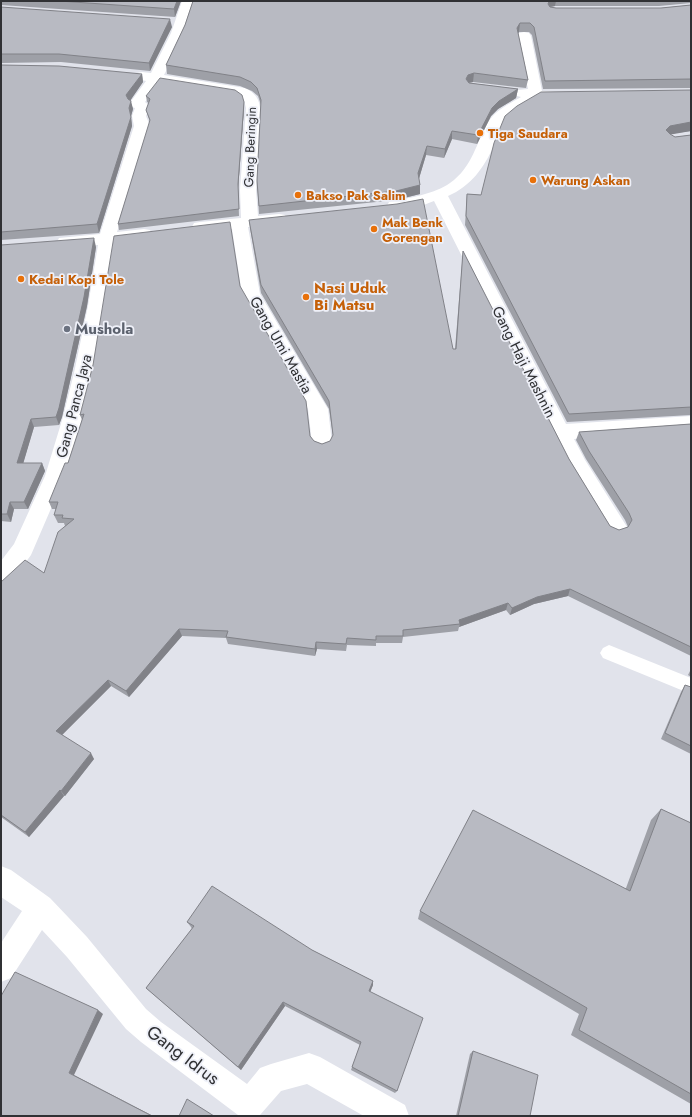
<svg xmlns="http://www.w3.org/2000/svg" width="692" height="1117" font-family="Jost,sans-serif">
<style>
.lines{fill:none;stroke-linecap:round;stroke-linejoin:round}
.lane{fill:#fff;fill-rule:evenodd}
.street{fill:#fff;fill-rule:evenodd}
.wall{fill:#9ea0a7}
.shaded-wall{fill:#818288}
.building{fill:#b8bac2;stroke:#818288}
.food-dot{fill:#e8710a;stroke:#eef0f8;stroke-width:1.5}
.worship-dot{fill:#6b7280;stroke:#eef0f8;stroke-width:1.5}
.labels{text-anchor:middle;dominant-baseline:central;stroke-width:3.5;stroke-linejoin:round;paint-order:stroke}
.far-food-label{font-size:13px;font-weight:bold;fill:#c56008;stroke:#eef0f8;text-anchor:start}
.far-street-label{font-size:13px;fill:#303134;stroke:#eef0f8}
.food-label{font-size:15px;font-weight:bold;fill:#c56008;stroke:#eef0f8;text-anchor:start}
.worship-label{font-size:15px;font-weight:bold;fill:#5b616d;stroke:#eef0f8;text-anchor:start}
.street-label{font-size:15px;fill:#303134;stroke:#eef0f8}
.near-street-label{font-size:18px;fill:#303134;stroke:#eef0f8}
</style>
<rect width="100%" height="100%" fill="#e1e3eb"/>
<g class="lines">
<!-- lane -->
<path class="lane" d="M609,645L691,678V694L603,658L600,653L603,648Z"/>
<!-- street -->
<g class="street">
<path d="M182,1H196L185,33L164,75L245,88C254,92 259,98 260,108L256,190L258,216L279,214L285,215L287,219L285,223L248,227L260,294L328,409L332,443L329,448L322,451L315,448L312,443L308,409L242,294L232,229L200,232L194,231L192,227L194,223L200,222L241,218L240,190L246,108L244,100L236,95L160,83L145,102L150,106L146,116L150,126L117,232L144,229L150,230L152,234L150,238L115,243L106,306L94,373L83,417L65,476L31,555L9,585L1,587V561L14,544L45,476L63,417L74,373L88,306L98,245L65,247L59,246L57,242L59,238L100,234L134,126L132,116L135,108L131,107L129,104L146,81L137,79L135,76L137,73L142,72L151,73L171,33Z"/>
<path d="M524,32L529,33L531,36L542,91L567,92L569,95L567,98C558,100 545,96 537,100C525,106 513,113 504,123C499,128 497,138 494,145C484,168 471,186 448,196L566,424L691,416V430L574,439L585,460L627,527L624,533L616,536L608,533L568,466L434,201C422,206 403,213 389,210L387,206L389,202C408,198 435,194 450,183C473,167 476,142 489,121C496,110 511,103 521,97L517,96L515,93L517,90L528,89L517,36L519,33Z"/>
<path d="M1,866L11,870L50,898L87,937L146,1009L161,1022L247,1084L260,1068L271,1064L309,1053L320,1057L405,1105L409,1116H364L307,1084L281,1091L260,1115H238L141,1042L126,1029L67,957L42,930L11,978L1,982V943L22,911L1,897Z"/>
</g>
</g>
<!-- wall -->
<g class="wall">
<path d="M1,1H181L175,17L1,5Z"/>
<path d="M193,1H691V3L659,6H555L551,7L556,8H661L691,5V88L543,89L532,35L529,32H519L518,33L528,80L526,88L473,82L469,83L518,89L516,98L498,109L491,116L477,144L452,139L444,158L426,155L419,178L420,194L396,200L259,214L257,181L261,105L258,96L252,91L240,86L167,74L166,65L185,25Z"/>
<path d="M1,7L172,27L150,71L61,62L1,63Z"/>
<path d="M1,65L142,74L143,82L130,100L133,109L131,116L132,126L99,233L1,240Z"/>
<path d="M691,90V131L669,134L675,137L691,135V415L567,422L465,225L467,194L481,195Z"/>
<path d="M146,96L244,102V108L238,190L239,216L119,230L118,224L150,122L146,110L149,103L147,102Z"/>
<path d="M249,220L453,349H455L463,251L569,459L610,526L619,530L628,527L625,520L586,459L576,440L579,432L691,424V656L568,596L534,604L510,615L506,610L459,627L458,631L403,637L402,643H376V646L347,645L346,651L317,649L315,656L228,644L226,638L182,636L129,697L111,686L62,735L94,759L65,796H64L29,837L1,817V582L44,573L65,526L64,523H58L54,515L56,509H52L49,502L68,463L82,420L80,415L240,286L310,436L314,441L322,444L330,441L333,436L329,409L261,293L250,228Z"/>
<path d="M1,245L96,247L87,306L62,417L59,425L34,427L23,463H42L45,471L28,509H14L11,522L1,521Z"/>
<path d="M691,669V677L688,675Z"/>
<path d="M685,685L691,687V754L661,739L681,692Z"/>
<path d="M661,809L691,823V1104L571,1035L579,1014L418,919L420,911L626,888L651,820Z"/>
<path d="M187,922L312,950L373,981V985L370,992L397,1091L395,1093L351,1070L352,1067L360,1045L285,1006L241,1070L146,988L192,929L191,927Z"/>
<path d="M473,1051L530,1116H456L470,1054Z"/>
</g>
<!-- shaded-wall -->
<g class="shaded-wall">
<path d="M177,1H181L175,17L174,9Z"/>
<path d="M549,1H556L555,6L549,7L548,4Z"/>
<path d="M170,19L172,27L150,71L149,63Z"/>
<path d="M520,23L519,32L516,36L517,28Z"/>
<path d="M474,73L473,82L467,83L466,79L468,75Z"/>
<path d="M142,74L143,82L128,104L126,95Z"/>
<path d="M518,89L516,98L498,109L491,116L477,144L478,135L492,108L499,101Z"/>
<path d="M131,101L133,109L131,116L129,108Z"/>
<path d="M244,102V108L238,190L239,216L238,184Z"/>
<path d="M131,117L132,126L99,233L97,224Z"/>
<path d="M691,122V131L668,135L666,130L670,126Z"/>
<path d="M452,131V139L444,158L445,149Z"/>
<path d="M427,146L426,155L418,182V173Z"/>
<path d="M420,185V194L396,200V191Z"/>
<path d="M94,238L96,247L87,306L62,417L59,425L56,417Z"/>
<path d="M31,419L34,427L21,471L17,463Z"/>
<path d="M42,463L45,471L28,509L24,502Z"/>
<path d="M10,502L14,509L11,522L7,514Z"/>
<path d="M570,589L568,596L534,604L510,615L512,608L537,597Z"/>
<path d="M508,603L506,610L459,627L460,624L459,620Z"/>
<path d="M179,629L182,636L129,697L126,691Z"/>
<path d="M316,642L317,649L315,656V649Z"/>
<path d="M108,680L111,686L60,737L56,731Z"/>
<path d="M91,753L94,759L65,796L61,791Z"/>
<path d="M60,790L64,796L29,837L25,832Z"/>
<path d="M373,981V985L369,995V991Z"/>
<path d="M283,1002L285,1006L241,1070L238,1067Z"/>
<path d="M98,1010L103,1014L74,1075L153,1116H152L69,1073Z"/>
</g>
<!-- building -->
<g class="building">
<path d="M59,1H177L174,9Z"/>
<path d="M193,1H549L548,4L550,7L556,8H661L691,5V79L545,81L534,27L530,23H520L517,28L528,80L474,73L468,75L466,79L469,83L518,89L499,101L492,108L478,135L452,131L445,149L427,146L418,173L420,185L396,191L259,206L257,181L261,100L257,88L251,82L240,77L166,65L185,25Z"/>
<path d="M1,7L170,19L149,63L59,54H1Z"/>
<path d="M1,65L59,66L142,74L126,95L128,99L131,101L129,108L131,117L97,224L1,232Z"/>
<path d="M160,78L235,90L242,95L244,102L238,184L239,209L118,224L150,120L146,110L150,99L146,96Z"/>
<path d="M691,90V122L670,126L666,130L670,134L675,137L691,135V407L569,414L466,216L467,194L481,195L494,143L505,116L517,106L541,92Z"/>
<path d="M423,199L453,349H456L463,251L569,459L610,526L619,530L628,527L632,520L629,513L589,451L579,432L691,424V647L570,589L537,597L512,608L508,603L459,620L460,624L403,630V636H376V640L347,638L346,644L316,642L315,649L226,637L228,631L179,629L126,691L108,680L56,731L91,753L61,791L60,790L25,832L1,815V582L25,560L44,573L58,532L74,519L62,518L63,515H54L58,502H49L65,463H68L84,414L80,415L93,365L114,236L230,222L240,286L306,401L310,436L314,441L322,444L330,441L333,435L329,401L261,285L249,220L397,204Z"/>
<path d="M94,238L84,297L59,408L56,417L31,419L17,463H42L24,502H10L7,514H1V245Z"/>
<path d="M685,685L691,687V746L665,733Z"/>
<path d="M661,809L691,823V1094L579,1030L587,1008L420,911L473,810L630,891Z"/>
<path d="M212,886L312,950L373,981L369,991L423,1018L397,1091L352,1067L361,1042L283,1002L238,1067L146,988L194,926L187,922Z"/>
<path d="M15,972L98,1010L69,1073L152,1116H1V996Z"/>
<path d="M473,1051L538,1075L530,1116H458Z"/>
<path d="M187,1099L214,1116H179Z"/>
</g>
<!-- markers -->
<g class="food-dot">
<circle cx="480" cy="133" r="4"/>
<circle cx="533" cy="180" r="4"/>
<circle cx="298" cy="195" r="4"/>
<circle cx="374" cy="229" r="4"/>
<circle cx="21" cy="279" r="4"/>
<circle cx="306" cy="297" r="4"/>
</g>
<circle class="worship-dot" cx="67" cy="329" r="4"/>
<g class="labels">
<!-- far-food labels -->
<g class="far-food-label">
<text x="488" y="133">Tiga Saudara</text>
<text x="541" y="180">Warung Askan</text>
<text x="306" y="195">Bakso Pak Salim</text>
<text x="382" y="222">Mak Benk<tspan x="382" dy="15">Gorengan</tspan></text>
<text x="29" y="279">Kedai Kopi Tole</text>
</g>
<!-- far-street labels -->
<g class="far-street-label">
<text transform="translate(250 147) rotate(-88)">Gang Beringin</text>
</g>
<!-- food labels -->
<g class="food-label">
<text x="314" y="288">Nasi Uduk<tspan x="314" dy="17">Bi Matsu</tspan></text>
</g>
<!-- worship labels -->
<g class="worship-label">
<text x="75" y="329">Mushola</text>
</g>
<!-- street labels -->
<g class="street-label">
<text transform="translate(281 345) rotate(60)">Gang Umi Mastia</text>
<text transform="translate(524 362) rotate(63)">Gang Haji Mashnin</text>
<text transform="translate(74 406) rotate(-76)">Gang Panca Jaya</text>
</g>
<!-- near-street labels -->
<g class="near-street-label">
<text transform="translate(183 1055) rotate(37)">Gang Idrus</text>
</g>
</g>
<!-- border -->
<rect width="692" height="1117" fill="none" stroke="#303134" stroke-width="4"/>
</svg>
